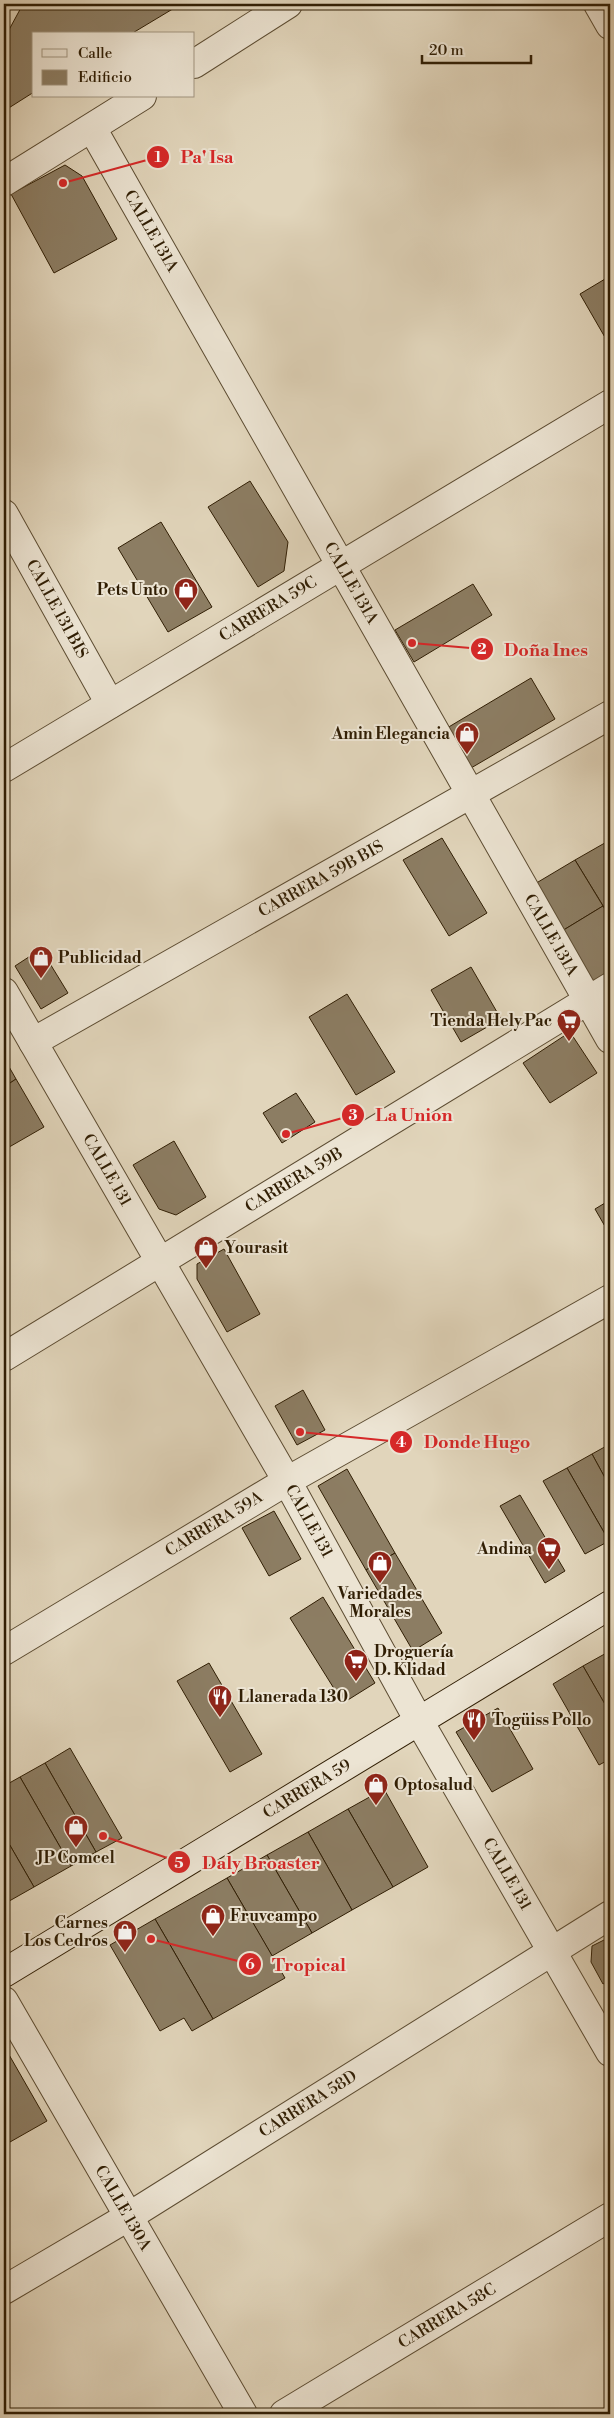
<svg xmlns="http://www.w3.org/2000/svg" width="614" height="2418" font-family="'Libre Bodoni',serif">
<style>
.building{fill:#8c7d63;stroke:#301e04}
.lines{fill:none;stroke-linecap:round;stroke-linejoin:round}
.street-casing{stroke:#5c4c32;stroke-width:30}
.secondary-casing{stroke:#301e04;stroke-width:30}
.street{stroke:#ece4d3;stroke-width:28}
.secondary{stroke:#ece4d3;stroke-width:28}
.labels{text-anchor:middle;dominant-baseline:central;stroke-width:4;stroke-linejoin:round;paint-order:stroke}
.street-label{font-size:16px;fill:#301e04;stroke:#ece4d3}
.poi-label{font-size:16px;font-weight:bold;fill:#301e04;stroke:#ece4d3;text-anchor:start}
.leader{fill:none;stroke:#d62828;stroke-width:2}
.callout-dot{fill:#d62828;stroke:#ece4d3;stroke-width:2}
.mark-label{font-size:15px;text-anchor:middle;font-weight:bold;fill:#fff}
.callout-label{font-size:18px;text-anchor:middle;font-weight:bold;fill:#d62828;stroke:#ece4d3;stroke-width:4;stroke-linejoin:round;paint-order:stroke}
</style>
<rect width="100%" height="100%" fill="#e1d5bb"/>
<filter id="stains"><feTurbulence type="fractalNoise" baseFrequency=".004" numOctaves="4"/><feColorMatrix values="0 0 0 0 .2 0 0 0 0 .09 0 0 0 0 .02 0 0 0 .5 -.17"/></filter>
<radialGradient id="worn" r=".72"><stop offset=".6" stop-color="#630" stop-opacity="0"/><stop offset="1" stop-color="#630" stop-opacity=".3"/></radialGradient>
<!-- building -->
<g class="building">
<path d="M23,4H181L131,34H34V92L4,111V39Z"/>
<path d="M65,165L82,176L117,239L54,273L11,194Z"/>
<path d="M610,276V346L580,294Z"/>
<path d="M250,481L288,542L284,571L258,587L208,507Z"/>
<path d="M161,522L212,607L168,632L118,548Z"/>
<path d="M473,584L492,615L414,662L395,630Z"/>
<path d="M531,678L555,719L471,768L447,728Z"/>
<path d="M442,838L487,913L449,936L403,860Z"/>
<path d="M610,840V917L575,860Z"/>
<path d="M575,860L603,906L557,934L528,888Z"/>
<path d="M603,906L610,918V971L587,985L557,934Z"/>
<path d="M41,949L68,993L41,1009L15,966Z"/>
<path d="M471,967L501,1019L461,1042L431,990Z"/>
<path d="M347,994L395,1072L356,1095L309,1017Z"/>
<path d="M570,1032L597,1073L550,1103L523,1063Z"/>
<path d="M4,1058L16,1079L4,1087Z"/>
<path d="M16,1079L44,1127L4,1150V1087Z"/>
<path d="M296,1093L315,1122L282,1143L263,1113Z"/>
<path d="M174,1141L206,1197L176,1215L159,1209L133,1165Z"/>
<path d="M610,1200V1235L595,1209Z"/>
<path d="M224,1249L260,1314L227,1332L197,1279V1264Z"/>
<path d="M303,1390L325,1430L297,1445L275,1406Z"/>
<path d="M610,1444V1487L592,1454Z"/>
<path d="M592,1454L610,1487L609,1541L567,1468Z"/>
<path d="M567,1468L609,1541L585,1554L543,1481Z"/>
<path d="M347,1469L395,1553L366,1570L318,1486Z"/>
<path d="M520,1495L565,1571L545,1583L500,1506Z"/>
<path d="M274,1511L301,1559L269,1576L242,1528Z"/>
<path d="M395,1553L442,1633L413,1651L366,1570Z"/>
<path d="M323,1597L375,1683L343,1703L290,1618Z"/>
<path d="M610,1651V1713L583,1666Z"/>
<path d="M209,1663L262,1754L230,1772L177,1681Z"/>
<path d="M583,1666L610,1713V1759L599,1765L553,1684Z"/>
<path d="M498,1708L533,1769L492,1792L456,1732Z"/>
<path d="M70,1748L122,1838L96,1852L45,1763Z"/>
<path d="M45,1763L96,1852L71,1866L20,1777Z"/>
<path d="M20,1777L71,1866L34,1887L4,1835V1786Z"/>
<path d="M384,1789L428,1867L393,1887L348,1809Z"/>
<path d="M348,1809L393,1887L352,1910L308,1832Z"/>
<path d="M308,1832L352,1910L312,1933L267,1855Z"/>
<path d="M4,1835L34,1887L4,1904Z"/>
<path d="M267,1855L312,1933L272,1956L227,1878Z"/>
<path d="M227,1878L285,1978L213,2019L155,1919Z"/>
<path d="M155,1919L213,2019L192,2031L184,2018L160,2031L110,1945Z"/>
<path d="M610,1937V1980L603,1984L591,1962L592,1946Z"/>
<path d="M4,2046L47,2121L10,2142L4,2131Z"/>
<path d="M4,2131L10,2142L4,2146Z"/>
</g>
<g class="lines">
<defs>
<g id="street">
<path d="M598,4L610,25"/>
<path d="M194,64L288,4"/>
<path d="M92,128L610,1039"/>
<path d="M4,182L142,96"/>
<path d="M4,514L110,704"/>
<path d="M4,768L610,404"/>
<path d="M4,992L287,1481L419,1721L610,2052"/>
<path d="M33,1042L610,715"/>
<path d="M4,1357L610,987"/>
<path d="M4,1651L287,1481L610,1299"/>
<path d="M4,2001L243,2414"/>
<path d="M4,2290L128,2217L610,1915"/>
<path d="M284,2414L610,2217"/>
</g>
<path id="secondary" d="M4,1973L610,1605"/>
</defs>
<!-- street casing -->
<use href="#street" class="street-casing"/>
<!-- secondary casing -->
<use href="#secondary" class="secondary-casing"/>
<!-- street -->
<use href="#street" class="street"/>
<!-- secondary -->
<use href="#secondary" class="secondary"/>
</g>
<!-- icons -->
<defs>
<symbol id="shop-pin" viewBox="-11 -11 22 30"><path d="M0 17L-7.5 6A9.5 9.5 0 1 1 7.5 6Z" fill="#8f2418" stroke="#ece4d3"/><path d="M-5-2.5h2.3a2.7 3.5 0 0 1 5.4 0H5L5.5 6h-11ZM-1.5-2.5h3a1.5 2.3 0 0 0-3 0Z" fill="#fff"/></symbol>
<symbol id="supermarket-pin" viewBox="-11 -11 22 30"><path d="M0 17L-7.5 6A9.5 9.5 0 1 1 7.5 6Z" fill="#8f2418" stroke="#ece4d3"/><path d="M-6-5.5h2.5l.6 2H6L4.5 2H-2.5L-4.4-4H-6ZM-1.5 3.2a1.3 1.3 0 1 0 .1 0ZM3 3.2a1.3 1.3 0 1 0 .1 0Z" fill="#fff"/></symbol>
<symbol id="restaurant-pin" viewBox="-11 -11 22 30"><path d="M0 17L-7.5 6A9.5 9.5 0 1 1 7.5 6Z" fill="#8f2418" stroke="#ece4d3"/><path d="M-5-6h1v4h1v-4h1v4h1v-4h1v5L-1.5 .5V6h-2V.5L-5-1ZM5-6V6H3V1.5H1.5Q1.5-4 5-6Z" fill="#fff"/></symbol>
</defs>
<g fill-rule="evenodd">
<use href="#shop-pin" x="172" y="576" width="28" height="38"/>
<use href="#shop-pin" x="453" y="720" width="28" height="38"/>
<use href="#shop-pin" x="27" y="944" width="28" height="38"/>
<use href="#supermarket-pin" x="555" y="1007" width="28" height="38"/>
<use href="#shop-pin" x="192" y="1234" width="28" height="38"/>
<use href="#supermarket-pin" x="535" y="1535" width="28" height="38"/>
<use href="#shop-pin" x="366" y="1549" width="28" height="38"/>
<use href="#supermarket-pin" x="342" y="1647" width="28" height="38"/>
<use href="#restaurant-pin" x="206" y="1683" width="28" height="38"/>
<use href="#restaurant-pin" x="460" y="1706" width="28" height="38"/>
<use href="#shop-pin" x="362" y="1771" width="28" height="38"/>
<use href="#shop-pin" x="62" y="1813" width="28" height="38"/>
<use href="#shop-pin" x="199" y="1902" width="28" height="38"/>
<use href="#shop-pin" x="111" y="1918" width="28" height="38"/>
</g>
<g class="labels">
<!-- street labels -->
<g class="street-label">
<text transform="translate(151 231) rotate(60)">CALLE 131A</text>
<text transform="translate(351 583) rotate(60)">CALLE 131A</text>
<text transform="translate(57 609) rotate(61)">CALLE 131 BIS</text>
<text transform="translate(268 609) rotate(-31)">CARRERA 59C</text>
<text transform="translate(321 879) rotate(-29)">CARRERA 59B BIS</text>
<text transform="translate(551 935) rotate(60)">CALLE 131A</text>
<text transform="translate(107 1170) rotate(60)">CALLE 131</text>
<text transform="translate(294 1180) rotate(-31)">CARRERA 59B</text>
<text transform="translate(309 1521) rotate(61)">CALLE 131</text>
<text transform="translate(214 1524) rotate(-31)">CARRERA 59A</text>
<text transform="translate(307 1789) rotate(-31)">CARRERA 59</text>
<text transform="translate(507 1874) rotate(60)">CALLE 131</text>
<text transform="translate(308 2104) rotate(-32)">CARRERA 58D</text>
<text transform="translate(123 2208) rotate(60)">CALLE 130A</text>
<text transform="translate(447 2316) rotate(-31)">CARRERA 58C</text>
</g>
<!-- poi labels -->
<g class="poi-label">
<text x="168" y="590" text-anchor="end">Pets Unto</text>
<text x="450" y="734" text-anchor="end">Amin Elegancia</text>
<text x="58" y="958">Publicidad</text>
<text x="552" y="1021" text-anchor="end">Tienda Hely Pac</text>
<text x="224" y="1248">Yourasit</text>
<text x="532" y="1549" text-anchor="end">Andina</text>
<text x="380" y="1594" text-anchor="middle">Variedades<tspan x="380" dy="18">Morales</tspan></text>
<text x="374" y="1652">Droguería<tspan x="374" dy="18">D. Klidad</tspan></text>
<text x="238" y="1697">Llanerada 130</text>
<text x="492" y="1720">Togüiss Pollo</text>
<text x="394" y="1785">Optosalud</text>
<text x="76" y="1858" text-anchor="middle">JP Comcel</text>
<text x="230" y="1916">Fruvcampo</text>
<text x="108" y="1923" text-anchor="end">Carnes<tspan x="108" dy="18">Los Cedros</tspan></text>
</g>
</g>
<!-- callouts -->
<path class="leader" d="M63 183L158 157M412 643L482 649M286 1134L353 1115M300 1432L401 1442M103 1836L179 1862M151 1939L250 1964"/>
<g class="callout-dot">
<circle cx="63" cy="183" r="5"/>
<circle cx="412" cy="643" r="5"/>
<circle cx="286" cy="1134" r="5"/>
<circle cx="300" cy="1432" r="5"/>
<circle cx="103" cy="1836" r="5"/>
<circle cx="151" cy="1939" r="5"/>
<circle cx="158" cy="157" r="12"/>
<circle cx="482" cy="649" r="12"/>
<circle cx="353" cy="1115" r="12"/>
<circle cx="401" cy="1442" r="12"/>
<circle cx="179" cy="1862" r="12"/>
<circle cx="250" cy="1964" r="12"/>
</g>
<g class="mark-label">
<text x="158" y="162">1</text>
<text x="482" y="654">2</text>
<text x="353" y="1120">3</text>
<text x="401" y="1447">4</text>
<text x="179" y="1868">5</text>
<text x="250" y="1969">6</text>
</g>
<g class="callout-label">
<text x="207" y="163">Pa' Isa</text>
<text x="546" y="656">Doña Ines</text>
<text x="414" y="1121">La Union</text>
<text x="477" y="1448">Donde Hugo</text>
<text x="261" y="1869">Daly Broaster</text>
<text x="309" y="1971">Tropical</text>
</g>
<!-- margin -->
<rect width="614" height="2418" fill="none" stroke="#e1d5bb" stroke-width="20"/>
<rect x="5" y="5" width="604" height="2408" fill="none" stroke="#301e04" stroke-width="2.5"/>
<rect x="10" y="10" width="594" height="2398" fill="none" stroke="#301e04"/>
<!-- legend -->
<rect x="32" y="32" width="162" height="65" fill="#ece4d3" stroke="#a19580"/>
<rect x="42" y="49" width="25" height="8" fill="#ece4d3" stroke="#a19580"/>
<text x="78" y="58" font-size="15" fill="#301e04">Calle</text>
<rect x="42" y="70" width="25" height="15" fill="#8c7d63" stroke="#a19580"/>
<text x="78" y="82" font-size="15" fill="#301e04">Edificio</text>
<!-- scale -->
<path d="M422 55v8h109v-8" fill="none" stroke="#301e04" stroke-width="2.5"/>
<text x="429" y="55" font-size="15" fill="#301e04" stroke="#ece4d3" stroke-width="4" paint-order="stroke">20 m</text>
<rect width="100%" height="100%" filter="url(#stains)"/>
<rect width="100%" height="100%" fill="url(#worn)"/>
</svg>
